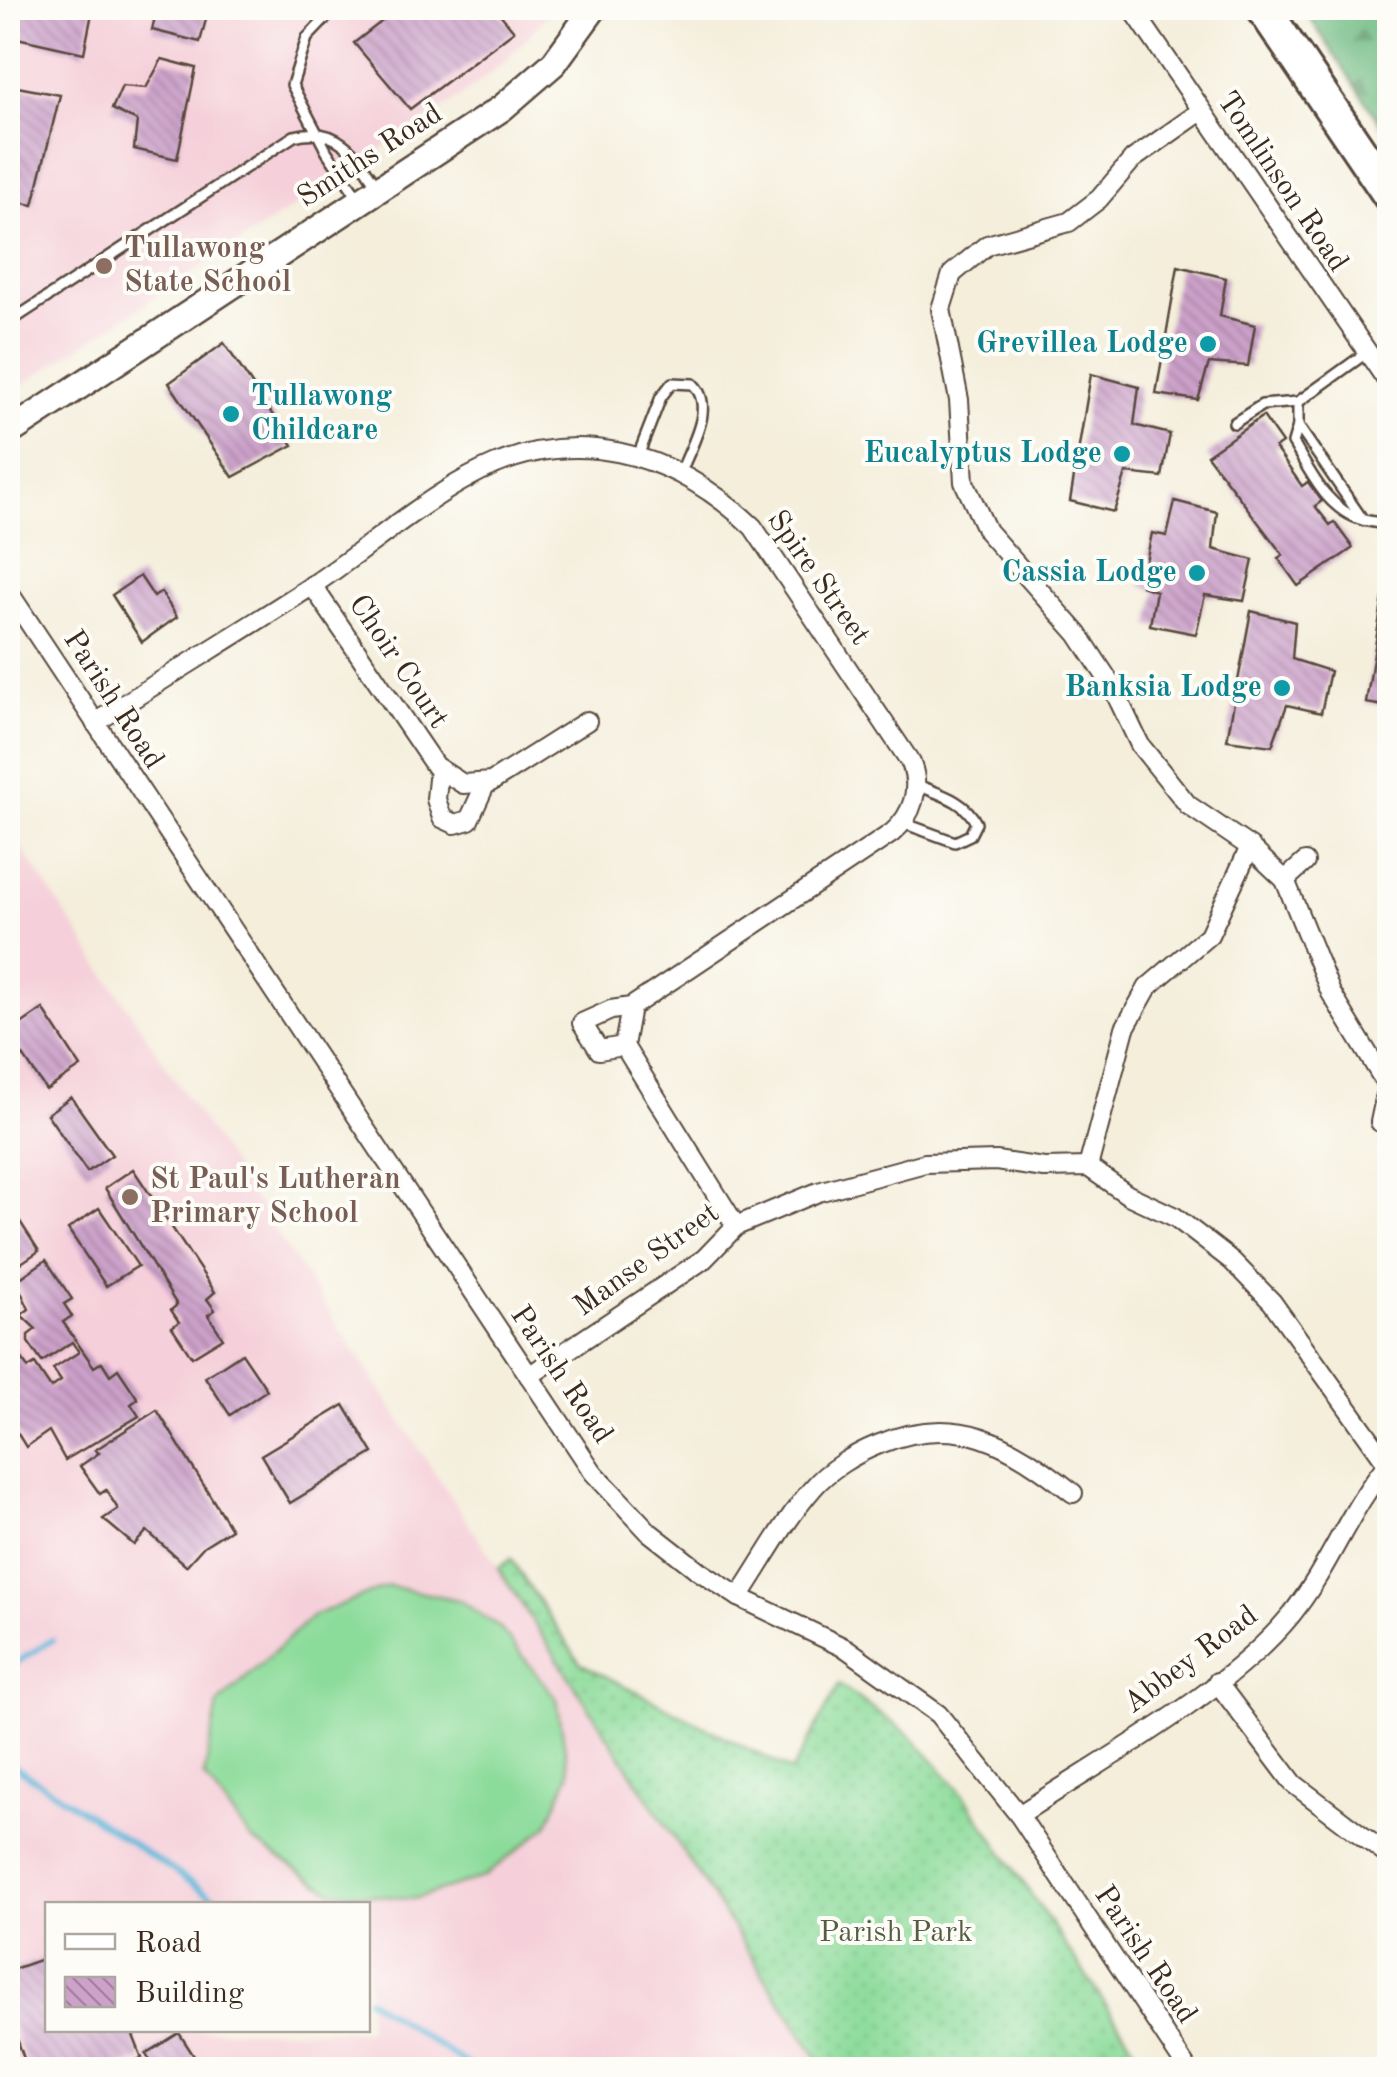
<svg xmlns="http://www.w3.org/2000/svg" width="1397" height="2077" font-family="'Old Standard TT',serif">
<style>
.built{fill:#f5cfd9;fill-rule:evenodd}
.grass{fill:url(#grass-dots);stroke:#63825c;stroke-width:2.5}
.forest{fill:url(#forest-firs);stroke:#567250;stroke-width:2.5}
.pitch{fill:#8bdb9a;stroke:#63825c;stroke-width:2.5}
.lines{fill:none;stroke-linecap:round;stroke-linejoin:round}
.stream{stroke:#5ab2d7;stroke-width:6}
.building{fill:url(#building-back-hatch)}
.lane-casing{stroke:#57473a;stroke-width:14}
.street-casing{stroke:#57473a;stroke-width:22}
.secondary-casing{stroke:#57473a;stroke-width:30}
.highway-casing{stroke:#57473a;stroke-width:38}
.lane{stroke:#fff;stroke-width:9}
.street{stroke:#fff;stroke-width:18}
.secondary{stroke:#fff;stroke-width:25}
.highway{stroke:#fff;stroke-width:32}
.education-dot{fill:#8d6e63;stroke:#fdfcf7;stroke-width:4}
.culture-dot{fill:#0f9aa8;stroke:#fdfcf7;stroke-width:4}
.labels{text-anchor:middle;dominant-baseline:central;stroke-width:8;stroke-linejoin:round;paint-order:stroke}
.street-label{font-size:30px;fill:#3b2a1e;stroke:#fdfcf7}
.education-label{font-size:30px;font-weight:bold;fill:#785e54;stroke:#fdfcf7;text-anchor:start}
.culture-label{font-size:30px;font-weight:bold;fill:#0d838f;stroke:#fdfcf7;text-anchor:end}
.park-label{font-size:30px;fill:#535f43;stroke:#fdfcf7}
</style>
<defs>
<pattern id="grass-dots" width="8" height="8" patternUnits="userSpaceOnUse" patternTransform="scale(2.5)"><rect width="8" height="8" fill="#8bdb9a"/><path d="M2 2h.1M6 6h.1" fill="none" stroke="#79bc84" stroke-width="1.8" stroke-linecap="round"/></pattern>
<pattern id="forest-firs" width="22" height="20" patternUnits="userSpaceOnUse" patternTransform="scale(2.5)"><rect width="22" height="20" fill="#70bb82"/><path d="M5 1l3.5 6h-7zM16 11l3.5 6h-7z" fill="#5d986a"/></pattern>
<pattern id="building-back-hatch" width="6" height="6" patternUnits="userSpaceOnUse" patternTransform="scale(2.5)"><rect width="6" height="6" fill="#cca1ca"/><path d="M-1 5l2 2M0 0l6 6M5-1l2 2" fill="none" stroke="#a783a3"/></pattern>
</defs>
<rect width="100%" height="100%" fill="#fdfcf7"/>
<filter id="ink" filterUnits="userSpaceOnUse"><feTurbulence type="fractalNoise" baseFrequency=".01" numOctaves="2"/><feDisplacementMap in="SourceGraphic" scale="20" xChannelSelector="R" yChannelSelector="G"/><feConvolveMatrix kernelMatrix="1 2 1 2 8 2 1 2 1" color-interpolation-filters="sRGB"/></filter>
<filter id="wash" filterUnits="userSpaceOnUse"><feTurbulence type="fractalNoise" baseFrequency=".0048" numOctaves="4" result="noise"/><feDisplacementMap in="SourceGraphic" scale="40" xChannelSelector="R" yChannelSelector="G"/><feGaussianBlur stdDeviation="2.25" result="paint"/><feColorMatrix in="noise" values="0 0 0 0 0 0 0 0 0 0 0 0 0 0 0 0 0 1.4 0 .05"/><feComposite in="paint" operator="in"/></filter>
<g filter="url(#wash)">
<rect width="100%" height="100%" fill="#f4eedb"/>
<!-- built -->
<g class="built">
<path d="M8,8H543L548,14L503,63L452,103L8,394Z"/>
<path d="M8,827L498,1568L825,2069H8ZM48,1904H368V2030H48Z"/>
</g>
<!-- grass -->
<path class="grass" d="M511,1559L580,1663L792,1771L839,1685L910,1735L964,1795L1149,2069H825L498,1568Z"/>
<!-- forest -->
<path class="forest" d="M1303,8H1389V136Z"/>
<!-- pitch -->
<path class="pitch" d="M388,1586L459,1600L499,1627L557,1699L569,1774L547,1826L484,1877L413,1899L331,1891L252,1840L204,1776L218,1704L312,1616Z"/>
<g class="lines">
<!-- stream -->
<g class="stream">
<path d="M8,1668L52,1640"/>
<path d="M8,1762L224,1904"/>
<path d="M368,1999L475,2070"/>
</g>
</g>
<g id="blocks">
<!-- building -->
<g class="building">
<path d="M8,8H93L84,53L8,36Z"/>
<path d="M157,8H209L200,42L152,30Z"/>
<path d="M399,8H495L514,31L410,109L354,43Z"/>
<path d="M162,59L196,68L177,159L134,149L137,121L112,109L122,86L146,88Z"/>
<path d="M12,86L60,95L33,205L8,200V104Z"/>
<path d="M1178,266L1226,278L1220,316L1255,325L1248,366L1209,363L1198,400L1156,394Z"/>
<path d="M224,343L293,445L233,477L169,383Z"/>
<path d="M1091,374L1139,387L1134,425L1170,434L1162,477L1126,473L1114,512L1070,501Z"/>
<path d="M1263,416L1282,443L1275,448L1302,486L1308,482L1322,501L1315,506L1330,525L1334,522L1353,548L1298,586L1278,558L1283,555L1207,455Z"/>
<path d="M1175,501L1217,512L1213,549L1253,560L1244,601L1205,595L1196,634L1150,625L1156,591L1141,586L1152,533L1167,536Z"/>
<path d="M1387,572H1390V707L1366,703Z"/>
<path d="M140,576L154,597L161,592L177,617L142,642L112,595Z"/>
<path d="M1251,611L1295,622L1292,659L1330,671L1321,713L1287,705L1272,746L1227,740Z"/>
<path d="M43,1009L81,1067L46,1090L8,1033Z"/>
<path d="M71,1097L112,1155L87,1172L47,1114Z"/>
<path d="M133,1169L215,1292L207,1299L215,1310L208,1315L223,1338L192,1357L172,1327L179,1322L171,1310L177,1305L105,1188Z"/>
<path d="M8,1203L39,1251L8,1272Z"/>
<path d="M99,1208L138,1266L106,1286L68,1229Z"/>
<path d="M46,1260L72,1299L64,1304L72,1316L63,1322L94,1367L102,1362L110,1375L118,1369L138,1399L131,1404L139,1416L65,1460L49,1431L26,1447L8,1418V1339L28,1368L35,1364L51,1388L61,1381L53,1369L79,1352L72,1342L42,1362L28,1342V1335L36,1329L21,1315L29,1309L16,1281Z"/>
<path d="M242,1353L267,1390L230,1415L205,1377Z"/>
<path d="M344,1405L373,1453L290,1503L261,1455Z"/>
<path d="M157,1410L231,1529L204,1546L186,1566L147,1531L134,1545L103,1519L118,1509L106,1490L100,1494L80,1466L99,1453L95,1450Z"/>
<path d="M48,1957V2030H131L142,2058L111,2070H28L8,2013V1971Z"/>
<path d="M179,2033L203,2070H156L146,2054Z"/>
</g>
</g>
</g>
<g filter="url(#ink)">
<use href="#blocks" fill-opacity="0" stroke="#57473a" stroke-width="2.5"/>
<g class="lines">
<defs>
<g id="lane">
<path d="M328,16L307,38L292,85L327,152L359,199"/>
<path d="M8,323L294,136C338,124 357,155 378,188"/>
<path d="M1298,402V426L1363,520L1390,525"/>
<path d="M1234,423L1262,405L1298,402L1366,353"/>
<path d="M1298,426L1293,443C1311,473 1327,510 1363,520"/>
<path d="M638,456L661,397L672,383L693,384C716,407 691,445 681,472"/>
<path d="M903,823L955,842L970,835L976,823C965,800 939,794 917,785"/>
</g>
<g id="street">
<path d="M1132,8L1390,385"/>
<path d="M1200,112L1133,159L1099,199L1069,222L987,245L952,274L941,309L959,400L964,482L987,531L1078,634L1111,684L1140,745L1188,805L1250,847L1285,880L1305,862"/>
<path d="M312,585L435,766L463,784L491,782L587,721"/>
<path d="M8,591L593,1472L649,1532L699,1571L739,1597L847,1649L938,1714L1019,1815L1188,2070"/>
<path d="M95,723C167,676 241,632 313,585C365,550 414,507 469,477C571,421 673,451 753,527L911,763C921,789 913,815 892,833L631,1007L611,1010L582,1023L599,1050L624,1046L736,1226"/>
<path d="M439,769L436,799L442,818L455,824L469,820L486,783"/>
<path d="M1285,880L1331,993L1390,1090"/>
<path d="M624,1046L631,1007"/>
<path d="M1380,1122L1387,1089"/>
<path d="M1088,1167L1125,1028L1148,987L1209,935L1250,847"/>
<path d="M529,1376L704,1259L736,1226L818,1192L925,1163L996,1161L1044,1168L1088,1167L1128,1195L1175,1217L1232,1261L1272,1302L1387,1463"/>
<path d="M739,1597C763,1561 785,1520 813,1488C828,1470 855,1454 877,1445C957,1411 1010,1443 1073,1493"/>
<path d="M1217,1682L1294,1784L1390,1857"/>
<path d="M1019,1815C1105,1758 1227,1693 1291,1615C1330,1567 1349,1508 1390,1461"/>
</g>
<path id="secondary" d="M8,433L502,108L554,63L594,8"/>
<path id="highway" d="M1263,8L1390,196"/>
</defs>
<!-- lane casing -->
<use href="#lane" class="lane-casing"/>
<!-- street casing -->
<use href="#street" class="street-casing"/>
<!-- secondary casing -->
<use href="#secondary" class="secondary-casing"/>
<!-- highway casing -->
<use href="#highway" class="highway-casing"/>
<!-- lane -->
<use href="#lane" class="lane"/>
<!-- street -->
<use href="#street" class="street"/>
<!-- secondary -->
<use href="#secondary" class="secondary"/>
<!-- highway -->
<use href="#highway" class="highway"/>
</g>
</g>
<!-- markers -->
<g class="education-dot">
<circle cx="104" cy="266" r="10"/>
<circle cx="130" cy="1197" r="10"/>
</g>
<g class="culture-dot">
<circle cx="1208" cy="344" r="10"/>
<circle cx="231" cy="414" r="10"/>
<circle cx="1122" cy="454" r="10"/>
<circle cx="1197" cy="573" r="10"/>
<circle cx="1282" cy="688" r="10"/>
</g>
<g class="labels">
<!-- street labels -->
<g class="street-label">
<text transform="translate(370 156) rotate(-33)">Smiths Road</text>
<text transform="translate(1282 182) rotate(56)">Tomlinson Road</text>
<text transform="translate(818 578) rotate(55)">Spire Street</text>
<text transform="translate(398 662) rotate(56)">Choir Court</text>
<text transform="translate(113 700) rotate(57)">Parish Road</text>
<text transform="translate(647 1260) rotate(-36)">Manse Street</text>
<text transform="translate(561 1375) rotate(56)">Parish Road</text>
<text transform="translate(1191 1660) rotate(-37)">Abbey Road</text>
<text transform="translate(1145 1955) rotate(56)">Parish Road</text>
</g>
<!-- education labels -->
<g class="education-label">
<text x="124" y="249">Tullawong<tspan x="124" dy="34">State School</tspan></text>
<text x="150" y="1180">St Paul's Lutheran<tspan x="150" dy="34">Primary School</tspan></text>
</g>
<!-- culture labels -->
<g class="culture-label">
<text x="1188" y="344">Grevillea Lodge</text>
<text x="251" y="397" text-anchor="start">Tullawong<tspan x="251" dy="34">Childcare</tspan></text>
<text x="1102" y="454">Eucalyptus Lodge</text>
<text x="1177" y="573">Cassia Lodge</text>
<text x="1262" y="688">Banksia Lodge</text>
</g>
<!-- park labels -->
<g class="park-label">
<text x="896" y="1933">Parish Park</text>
</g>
</g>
<!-- margin -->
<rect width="1397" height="2077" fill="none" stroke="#fdfcf7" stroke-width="40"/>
<!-- legend -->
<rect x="45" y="1902" width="325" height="130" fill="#fdfcf7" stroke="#afa8a0" stroke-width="2.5"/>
<rect x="65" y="1934" width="50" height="15" fill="#ffffff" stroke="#afa8a0" stroke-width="2.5"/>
<text x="135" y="1952" font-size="30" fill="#3b2a1e">Road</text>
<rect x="65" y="1977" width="50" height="30" fill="url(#building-back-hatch)" stroke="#afa8a0" stroke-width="2.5"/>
<text x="135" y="2002" font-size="30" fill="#3b2a1e">Building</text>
</svg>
